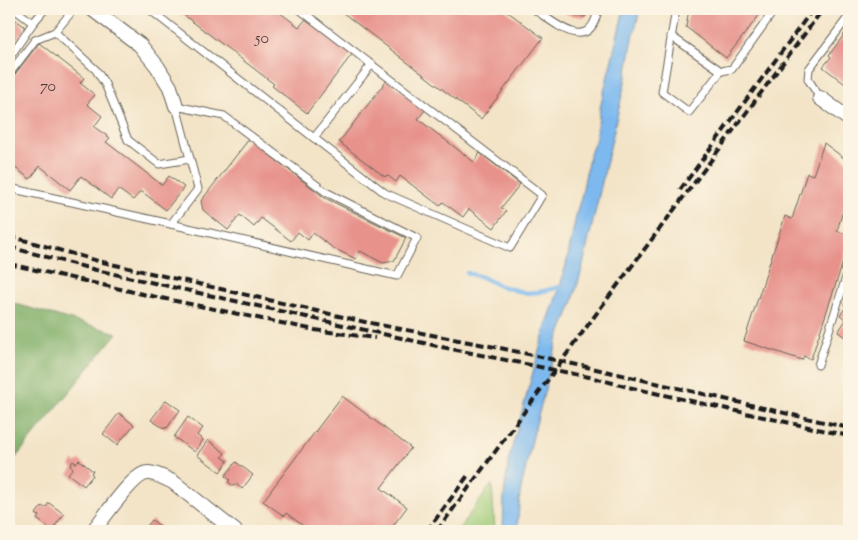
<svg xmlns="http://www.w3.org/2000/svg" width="858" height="540" font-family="'Sorts Mill Goudy',serif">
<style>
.green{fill:#9fca77;stroke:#5e734a}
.forest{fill:#7fae68;stroke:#4e6542}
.water{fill:#7db9ef;stroke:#4c6a86}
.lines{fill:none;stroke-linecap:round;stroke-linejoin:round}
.stream{stroke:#7db9ef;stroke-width:4.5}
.building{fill:#e7938c}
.lane-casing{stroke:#676258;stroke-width:9}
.street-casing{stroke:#676258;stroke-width:16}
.lane{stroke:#fff;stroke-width:7}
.street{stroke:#fff;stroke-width:14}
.rail{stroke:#1c1c1c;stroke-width:4;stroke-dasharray:8 4;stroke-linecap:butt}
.labels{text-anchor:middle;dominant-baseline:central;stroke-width:5;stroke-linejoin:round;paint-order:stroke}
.number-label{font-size:16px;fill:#4f3a38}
</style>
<rect width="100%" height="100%" fill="#fcf5e5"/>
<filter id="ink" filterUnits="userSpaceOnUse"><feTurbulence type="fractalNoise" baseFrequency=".02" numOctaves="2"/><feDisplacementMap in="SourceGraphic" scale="10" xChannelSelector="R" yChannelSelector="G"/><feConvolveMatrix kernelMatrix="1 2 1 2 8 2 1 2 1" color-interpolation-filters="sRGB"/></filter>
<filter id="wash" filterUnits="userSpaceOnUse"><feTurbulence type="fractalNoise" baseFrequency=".0096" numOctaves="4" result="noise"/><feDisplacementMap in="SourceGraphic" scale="20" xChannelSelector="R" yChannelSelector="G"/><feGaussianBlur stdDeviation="1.12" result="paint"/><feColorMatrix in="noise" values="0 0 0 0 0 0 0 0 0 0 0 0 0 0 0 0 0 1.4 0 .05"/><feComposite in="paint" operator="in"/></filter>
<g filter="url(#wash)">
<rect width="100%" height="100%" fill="#f3e4c8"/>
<!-- green -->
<path class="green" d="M492,484L495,531H457Z"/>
<!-- forest -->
<path class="forest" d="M9,302L117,333L9,466Z"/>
<!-- water -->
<path class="water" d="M624,9H640L632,43L625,82L582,269L572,304L557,342L532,440L520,493L517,531H503L504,496L509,458L546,326L560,287L567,261L577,211L582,194L589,157L596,138L600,108Z"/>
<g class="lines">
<!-- stream -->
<path class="stream" d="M467,273L482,277L500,286L526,293L539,292L560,287"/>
</g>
<g id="blocks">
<!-- building -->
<g class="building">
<path d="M176,9H275L299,27L307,18L353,53L307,113L272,86L274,84Z"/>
<path d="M338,9H504L543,38L481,119Z"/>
<path d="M561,9H590L588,14L585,17L569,15Z"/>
<path d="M689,9H764L726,58L686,27Z"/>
<path d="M9,15L24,26V30L9,51Z"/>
<path d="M849,28V87L823,67L831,57L829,55Z"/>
<path d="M39,43L84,78L80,83L95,95L87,104L102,116L94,127L110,138L106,142L162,185L169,176L184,187L166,210L141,191L133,200L118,189L111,199L81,176L70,190L40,166L30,179L9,163V82Z"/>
<path d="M387,80L426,109L418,119L474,162L480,153L520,184L501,208L506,211L494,228L469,209L463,217L443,202L440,206L400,176L396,182L387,175L385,177L339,142Z"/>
<path d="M249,139L325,198L406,238L394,261L383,263L360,251L356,259L333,248L313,233L308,240L298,232L291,241L261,218L254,227L240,215L228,230L203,210L201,201Z"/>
<path d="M824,143L849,162V209L844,207L837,231L849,235V244L811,359L804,356L802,360L744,341L785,216L792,219L807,173L813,175Z"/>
<path d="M849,298V340L838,332L846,320L840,315L846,307L844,305Z"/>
<path d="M342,396L411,448L381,488L407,507L390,530L387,528L384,531H310L286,513L284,516L263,501Z"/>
<path d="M166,400L180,410L167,428L166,427L165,429L151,420Z"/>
<path d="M119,413L134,425L117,445L103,434Z"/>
<path d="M188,417L203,428L197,435L203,440L195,452L174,437Z"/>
<path d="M208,440L225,453L222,457L228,461L220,472L197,455Z"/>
<path d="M79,460L93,471L91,473L93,475L84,486L68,474L73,468L70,466L73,461L76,463Z"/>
<path d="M236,462L253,475L242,489L236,484L234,486L228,482L230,480L225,476Z"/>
<path d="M49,503L64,514L52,530L37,519L39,516L36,514L42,506L45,508Z"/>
<path d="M152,520L167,531H143Z"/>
</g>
</g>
</g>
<g filter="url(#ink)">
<use href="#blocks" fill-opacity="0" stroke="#676258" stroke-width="1"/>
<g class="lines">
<defs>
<g id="lane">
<path d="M14,9L33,23L45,9"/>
<path d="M74,9L55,32L96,70L105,84L128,140L159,164L190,159"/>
<path d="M149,9L314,138"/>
<path d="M299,9L542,195L510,248L385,193L314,138L372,64"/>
<path d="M534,9C556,24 590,55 598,9"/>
<path d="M676,9L662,92L689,112L721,71L732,69L775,9"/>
<path d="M671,36L721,71"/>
<path d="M9,58L33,23"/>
<path d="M9,74L35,40L55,32"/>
<path d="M820,98L808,79L809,69L849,16"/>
<path d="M176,106L224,116L326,192L417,238L397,276L171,224L198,189Z"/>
<path d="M9,188L171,224"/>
<path d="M818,365L849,268"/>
</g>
<g id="street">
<path d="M92,9L140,45L157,66L170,87L176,106"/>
<path d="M820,98L849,119"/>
<path d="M93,531C103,519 133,474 147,473C154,472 167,479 173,482L235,531"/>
</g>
</defs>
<!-- lane casing -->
<use href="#lane" class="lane-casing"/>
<!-- street casing -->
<use href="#street" class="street-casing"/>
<!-- lane -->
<use href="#lane" class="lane"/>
<!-- street -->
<use href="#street" class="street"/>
<!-- rail -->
<g class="rail">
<path d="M680,190L813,9"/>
<path d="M9,236L98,261L365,322L500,348L596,369L849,428"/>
<path d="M9,247L96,270L437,346L594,378L628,387L849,436"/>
<path d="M9,264L147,295L315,330L375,338"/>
<path d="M427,531L469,474"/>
<path d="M437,531L599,310L712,159L823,9"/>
</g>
</g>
</g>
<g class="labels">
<!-- number labels -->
<g class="number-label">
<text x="262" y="39">50</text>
<text x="48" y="87">70</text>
</g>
</g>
<!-- margin -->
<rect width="858" height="540" fill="none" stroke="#fcf5e5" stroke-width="30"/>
</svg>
